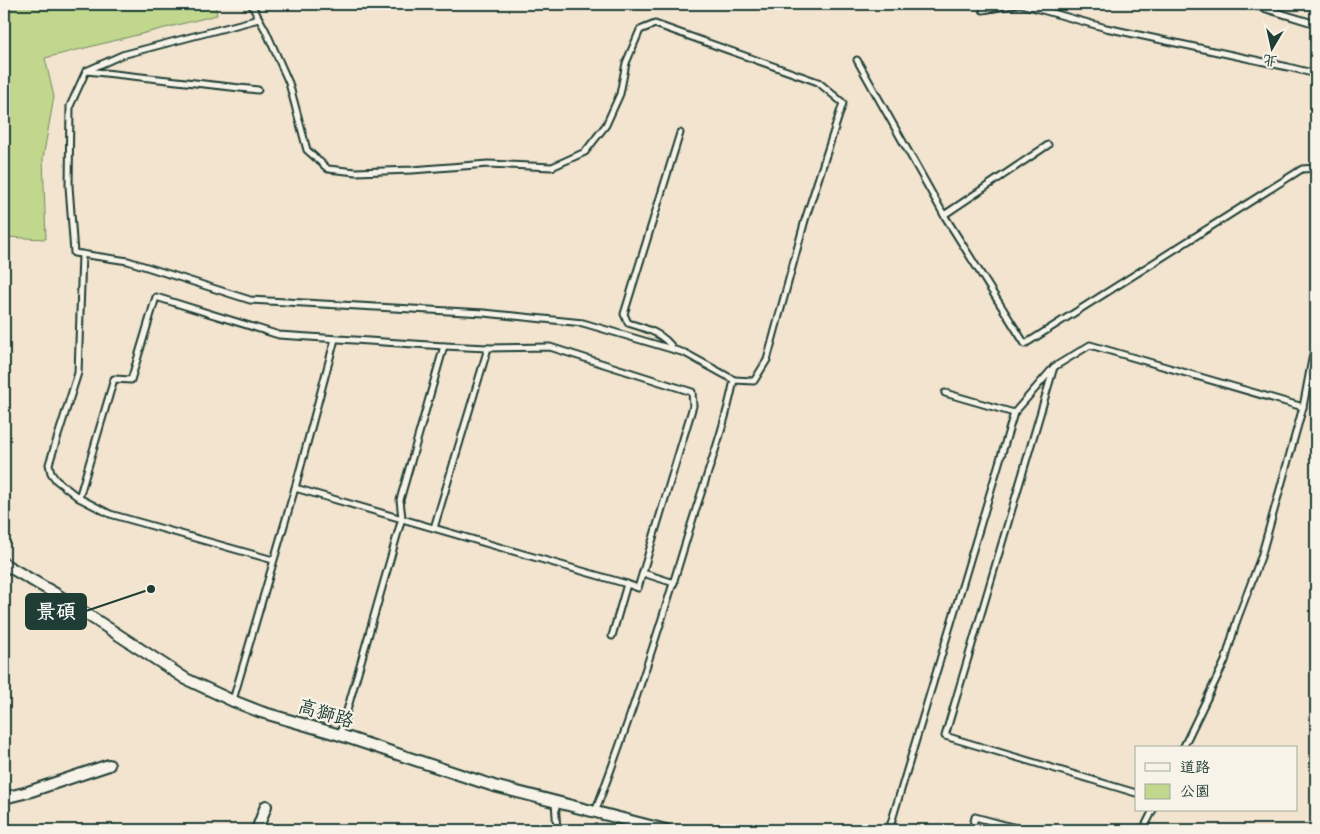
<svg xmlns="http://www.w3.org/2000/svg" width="1320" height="834" font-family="Itim,'LXGW WenKai TC',sans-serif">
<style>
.green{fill:#c0d78d;stroke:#708a60}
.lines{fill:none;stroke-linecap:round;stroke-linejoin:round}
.service-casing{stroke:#1f3d34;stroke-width:9}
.minor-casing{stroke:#1f3d34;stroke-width:14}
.service{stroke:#f7f3e8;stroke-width:5}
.minor{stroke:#f7f3e8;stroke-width:10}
.labels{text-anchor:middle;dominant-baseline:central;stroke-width:4.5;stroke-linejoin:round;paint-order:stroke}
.street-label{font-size:19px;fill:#1f3d34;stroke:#f7f3e8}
.leader{fill:none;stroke:#1f3d34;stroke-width:2}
.callout-dot{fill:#1f3d34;stroke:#f7f3e8;stroke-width:2}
.callout{fill:#1f3d34;stroke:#1f3d34;stroke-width:2}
.callout-label{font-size:20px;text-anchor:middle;font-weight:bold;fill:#fff}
</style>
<rect width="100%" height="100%" fill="#f2e4cf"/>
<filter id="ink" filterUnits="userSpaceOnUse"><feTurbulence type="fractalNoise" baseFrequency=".02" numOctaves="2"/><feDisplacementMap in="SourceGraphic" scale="10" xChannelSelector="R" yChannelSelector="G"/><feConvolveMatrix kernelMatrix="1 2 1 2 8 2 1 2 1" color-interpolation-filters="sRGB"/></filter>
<g filter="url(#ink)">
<!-- green -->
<path class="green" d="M4,4H215L217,15L45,58L54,97L43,158L46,239L4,237Z"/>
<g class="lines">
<defs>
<g id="service">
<path d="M251,4L266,31L289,83L307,150L328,169L356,172L412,170L488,164L552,167L585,152L606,125L620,94L626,63L640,30L655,24L818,82L843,103L805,220L767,360L754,381L734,380C724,430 705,479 690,528C661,624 631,719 595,812"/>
<path d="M1021,4L1106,28L1288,67L1316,74"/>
<path d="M1250,4L1316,24"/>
<path d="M983,10L1018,4"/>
<path d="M259,19L122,55L86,71L70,106L69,186L74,253L128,261L250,300L484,313L583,323L685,353L734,380"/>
<path d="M857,60L944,215L1025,344L1302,169L1316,168"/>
<path d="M87,71L258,90"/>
<path d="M944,215L1048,145"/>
<path d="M82,254L78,373L49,464L51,473L56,480L79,498L110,514L273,560"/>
<path d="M674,350C664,333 645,328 628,323L624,314L680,133"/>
<path d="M1054,367L945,736L1136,793"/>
<path d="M1014,413L1054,367L1090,345L1303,407"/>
<path d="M295,488L627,584L612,636"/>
<path d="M79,498L114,379L131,380L156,297L279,335L444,346L488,348L550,347L692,392L693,406L638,588L627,584"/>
<path d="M434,528L488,348"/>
<path d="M643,573L674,583"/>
<path d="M233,700L295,488L335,339"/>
<path d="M340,735L402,518L400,500L444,346"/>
<path d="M1183,748L1225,661L1237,620L1261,557L1303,407L1313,354"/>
<path d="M555,802L557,830"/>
<path d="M889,830L1014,413L945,393"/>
<path d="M972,830L975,817L1023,830"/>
<path d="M1143,830L1153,810"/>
</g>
<g id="minor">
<path d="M4,564L56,594L186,679L233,701L261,712L340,735L494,786L666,830"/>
<path d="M4,798L28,792L109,765"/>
<path d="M257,830L266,806"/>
</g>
</defs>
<!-- service casing -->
<use href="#service" class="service-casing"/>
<!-- minor casing -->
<use href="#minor" class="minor-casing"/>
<!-- service -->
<use href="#service" class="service"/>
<!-- minor -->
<use href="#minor" class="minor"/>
</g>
</g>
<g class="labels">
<!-- street labels -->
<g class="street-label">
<text transform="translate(326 713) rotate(17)">高獅路</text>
</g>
</g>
<!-- callouts -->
<path class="leader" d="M151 589L86 611"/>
<circle class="callout-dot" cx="151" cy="589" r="5"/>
<rect class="callout" x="26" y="594" width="60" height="35" rx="5"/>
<g class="callout-label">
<text x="56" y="618">景碩</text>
</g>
<!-- margin -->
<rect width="1320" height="834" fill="none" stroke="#f7f3e8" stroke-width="20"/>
<rect x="10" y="10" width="1300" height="814" fill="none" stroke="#1f3d34" stroke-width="2" filter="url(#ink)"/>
<!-- legend -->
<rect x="1135" y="746" width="162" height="65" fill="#f7f3e8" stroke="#a1aaa0"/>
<rect x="1145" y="763" width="25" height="8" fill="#f7f3e8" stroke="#a1aaa0"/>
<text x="1180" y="772" font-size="15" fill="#1f3d34">道路</text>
<rect x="1145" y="784" width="25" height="15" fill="#c0d78d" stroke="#a1aaa0"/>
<text x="1180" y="796" font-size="15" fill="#1f3d34">公園</text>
<!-- north arrow -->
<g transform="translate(1272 48) rotate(189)" stroke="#f7f3e8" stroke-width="4" paint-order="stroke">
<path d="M0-4L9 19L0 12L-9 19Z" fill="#1f3d34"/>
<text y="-8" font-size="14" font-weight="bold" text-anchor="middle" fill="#1f3d34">北</text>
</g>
</svg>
